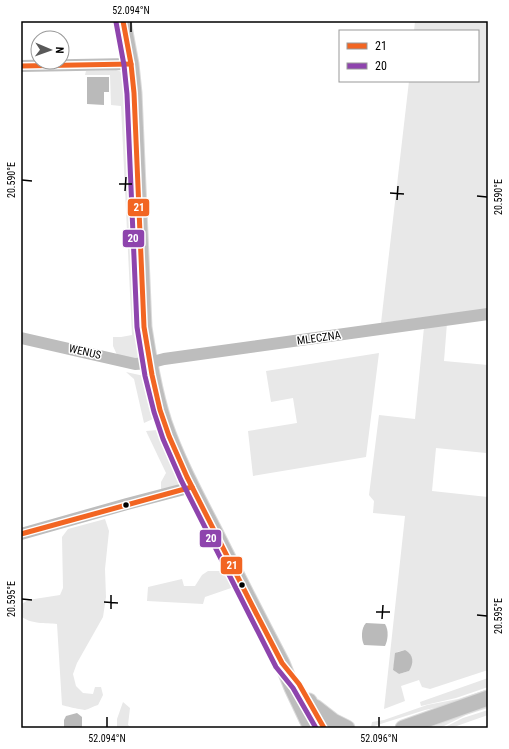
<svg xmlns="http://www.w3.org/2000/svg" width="509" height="749" font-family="'Roboto Condensed',sans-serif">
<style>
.green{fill:#e8e8e8;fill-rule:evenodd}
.water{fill:#bababa}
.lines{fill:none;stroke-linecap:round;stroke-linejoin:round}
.major-casing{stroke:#dbdbdb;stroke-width:17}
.minor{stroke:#bdbdbd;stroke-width:12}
.major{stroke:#bdbdbd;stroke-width:15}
.bus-1-casing{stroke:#fff;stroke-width:8}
.bus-2-casing{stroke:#fff;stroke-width:8}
.bus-1{stroke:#f26522;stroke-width:5}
.bus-2{stroke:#8e44ad;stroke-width:5}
.ticks{fill:none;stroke:#000;stroke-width:1.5}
.bus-dot{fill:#000;stroke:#fff;stroke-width:1.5}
.labels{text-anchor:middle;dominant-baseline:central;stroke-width:3;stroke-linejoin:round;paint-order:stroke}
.street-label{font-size:11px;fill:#000;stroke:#fff}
.line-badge{stroke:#fff;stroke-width:1.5}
.badge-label{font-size:11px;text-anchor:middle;font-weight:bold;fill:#fff}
.neatline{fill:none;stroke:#000;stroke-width:1.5}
.ticks-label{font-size:10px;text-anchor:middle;fill:#000}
</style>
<rect width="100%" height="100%" fill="#fff"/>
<!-- green -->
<g class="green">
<path d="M415,21H488V309L381,323L409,81H478V31H414Z"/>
<path d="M116,70L122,72L126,77L142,355C137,362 126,358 118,357L113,346V337H121L132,335L121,106L111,105L110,75H85L86,71Z"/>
<path d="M447,323L444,361L488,365V436L486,453L436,448L432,491L488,497V670L430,689L422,687L419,680L401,686L405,701L384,709L405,516L373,513L374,501L369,495L379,415L415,419L424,327ZM405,650L409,671L399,674L393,670L397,652Z"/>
<path d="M379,353L366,457L253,476L248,431L297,423L293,398L271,402L266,371Z"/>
<path d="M126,372L144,376L146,377L155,418L144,423L134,379Z"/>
<path d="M158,430L180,479L177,486L161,491V482L166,473L146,431Z"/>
<path d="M105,519L109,531L105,569L106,597L103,617L77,663L73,674L76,686L83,693L93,694L95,687H101L103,695L98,705C94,706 89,709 85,710C83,710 64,706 62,705L57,624C47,623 29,624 21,616L22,604L28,600L60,595L63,588L62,537L68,529Z"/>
<path d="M208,571H225L234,587L205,597L203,604L147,601L148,587L182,579L184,586H195L202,575Z"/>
<path d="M488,678V687L456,698L421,706L420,702Z"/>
<path d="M488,689V692L457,703L425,710L371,727L372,722L384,720L427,705L458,699Z"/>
<path d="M123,702L130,708L128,725L132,728H117V719Z"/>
<path d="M488,705V708L466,715L440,728H430L459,715Z"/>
<path d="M488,710V715L451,728H443L463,718Z"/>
</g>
<!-- water -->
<g class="water">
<path d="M87,77H109V92H104V105L87,104Z"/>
<path d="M366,623L385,624C389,630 388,640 385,646L364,645C361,639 361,628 366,623Z"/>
<path d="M405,650C414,655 414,663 409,671L399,674L393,670L395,653Z"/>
<path d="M77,713L82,717V728H64V720L66,716Z"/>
</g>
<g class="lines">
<defs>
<g id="major">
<path d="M123,21L131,64L134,93L144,327C149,359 154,391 164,422C177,460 196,495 214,530C236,574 259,619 282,663L292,688L311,728"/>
<path d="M309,701L324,728"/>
<path d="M315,707L333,721L347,728"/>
<path d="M403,728L488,698"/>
</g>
</defs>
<!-- major casing -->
<use href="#major" class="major-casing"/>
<!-- minor -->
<g class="minor">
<path d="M21,66L131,64"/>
<path d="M21,338L135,364L149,363L164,359L488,314"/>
<path d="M21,534L127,504L192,487"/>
</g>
<!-- major -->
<use href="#major" class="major"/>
<defs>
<g id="bus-1">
<path d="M123,21L131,64L134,93L144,327L152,375L160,410L169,436L187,477L256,613L282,663L299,684L324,728"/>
<path d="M21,66L131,64"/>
<path d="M21,534L192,487"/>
</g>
<path id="bus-2" d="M116,22L124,65L127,94L137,327L145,376L154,412L163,439L181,480L250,616L276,667L293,688L316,728"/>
</defs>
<!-- bus-1 casing -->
<use href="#bus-1" class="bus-1-casing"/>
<!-- bus-2 casing -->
<use href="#bus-2" class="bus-2-casing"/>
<!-- bus-1 -->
<use href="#bus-1" class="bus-1"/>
<!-- bus-2 -->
<use href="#bus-2" class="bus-2"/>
</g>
<!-- ticks -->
<path class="ticks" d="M131,32V22M22,180L32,181M119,184H132M125,191L126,177M390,193L404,194M477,196L487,197M397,200L398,186M22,599L32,600M104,602L118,603M111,609V595M376,612H390M477,615L487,616M382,619L383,605M107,727V717M379,727V717"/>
<!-- markers -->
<g class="bus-dot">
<circle cx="126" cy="505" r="3.5"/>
<circle cx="242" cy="585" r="3.5"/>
</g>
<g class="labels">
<!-- street labels -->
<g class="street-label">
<text transform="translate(319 338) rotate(-8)">MLECZNA</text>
<text transform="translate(85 352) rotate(13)">WENUS</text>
</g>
</g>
<g class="line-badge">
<rect x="127" y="198" width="23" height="19" rx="4" fill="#f26522"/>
<rect x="122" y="229" width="23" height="19" rx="4" fill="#8e44ad"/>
<rect x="199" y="529" width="23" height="19" rx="4" fill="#8e44ad"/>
<rect x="220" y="556" width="23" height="19" rx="4" fill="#f26522"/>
</g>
<g class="badge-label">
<text x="139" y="211">21</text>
<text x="133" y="242">20</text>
<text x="211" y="542">20</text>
<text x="232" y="569">21</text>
</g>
<!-- border -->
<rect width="509" height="749" fill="none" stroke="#ffffff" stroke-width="44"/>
<!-- legend -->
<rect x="339" y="30" width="140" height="52" fill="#ffffff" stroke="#999999"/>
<rect x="347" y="43" width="20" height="6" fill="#f26522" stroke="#999999"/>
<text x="375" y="50" font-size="12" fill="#000000">21</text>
<rect x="347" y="63" width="20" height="6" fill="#8e44ad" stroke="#999999"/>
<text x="375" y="70" font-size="12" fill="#000000">20</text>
<!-- north arrow -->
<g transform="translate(50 50) rotate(92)"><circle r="19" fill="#ffffff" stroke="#999999"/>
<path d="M0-3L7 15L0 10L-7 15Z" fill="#595959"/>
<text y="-6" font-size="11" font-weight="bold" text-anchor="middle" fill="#000000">N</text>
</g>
<rect x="22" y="22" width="465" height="705" class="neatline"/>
<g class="ticks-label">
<text x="131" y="14">52.094°N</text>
<text transform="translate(11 180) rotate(-90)" y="4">20.590°E</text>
<text transform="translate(498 197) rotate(-90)" y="4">20.590°E</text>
<text transform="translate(11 599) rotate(-90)" y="4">20.595°E</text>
<text transform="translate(498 616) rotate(-90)" y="4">20.595°E</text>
<text x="107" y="742">52.094°N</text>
<text x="379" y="742">52.096°N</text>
</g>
</svg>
